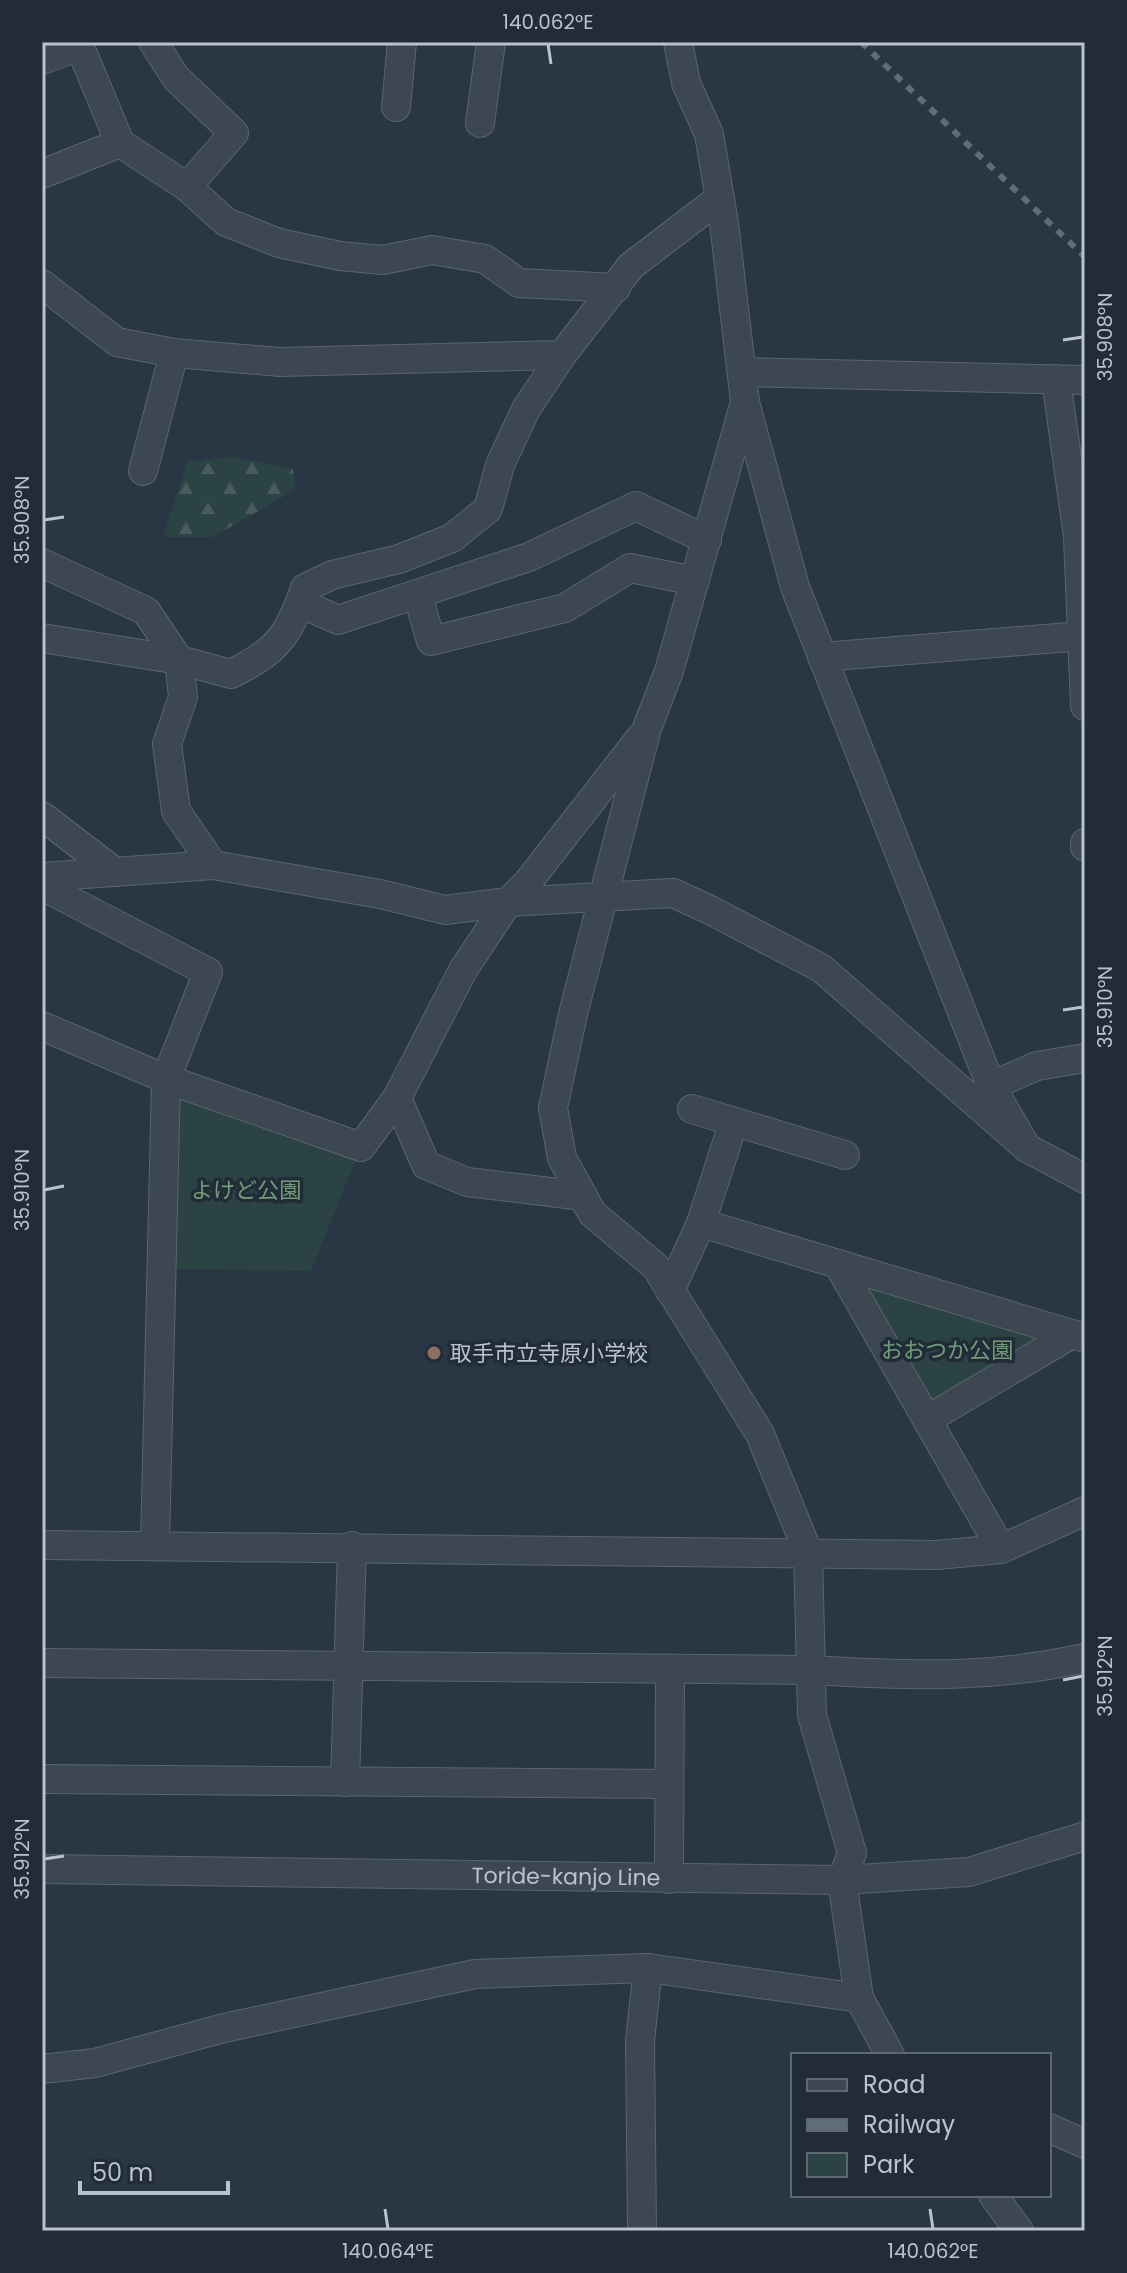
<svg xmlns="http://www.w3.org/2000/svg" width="1127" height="2273" font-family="Poppins,'Noto Sans JP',sans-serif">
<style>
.forest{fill:url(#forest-firs)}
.park{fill:#2b4344}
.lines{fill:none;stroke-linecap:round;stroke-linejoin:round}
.minor-casing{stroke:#5b6570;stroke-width:30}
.minor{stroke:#3d4752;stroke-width:28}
.rail{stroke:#5f6c79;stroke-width:6;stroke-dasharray:8 8;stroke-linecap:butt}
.ticks{fill:none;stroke:#bac2cc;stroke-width:3}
.education-dot{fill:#8d6e63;stroke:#212c38;stroke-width:3}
.labels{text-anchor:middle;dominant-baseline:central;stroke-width:7;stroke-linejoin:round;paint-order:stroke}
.park-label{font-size:22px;fill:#739c79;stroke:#212c38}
.poi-label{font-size:22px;fill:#bac2cc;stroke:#212c38;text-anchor:start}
.street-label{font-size:22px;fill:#bac2cc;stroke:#212c38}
.neatline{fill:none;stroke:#bac2cc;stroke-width:3}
.ticks-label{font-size:20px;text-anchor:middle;fill:#bac2cc}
</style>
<defs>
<pattern id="forest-firs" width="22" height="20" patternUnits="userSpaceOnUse" patternTransform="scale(2)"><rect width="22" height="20" fill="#2b4344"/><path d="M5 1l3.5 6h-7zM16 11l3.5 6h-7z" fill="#485c5e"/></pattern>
</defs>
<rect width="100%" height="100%" fill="#293643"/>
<!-- forest -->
<path class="forest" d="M233,457L293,469L295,490L213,537H163L188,461Z"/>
<!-- park -->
<g class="park">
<path d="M166,1079L361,1147L311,1271L162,1269Z"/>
<path d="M838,1264L1072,1334L928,1419Z"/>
</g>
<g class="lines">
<defs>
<g id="minor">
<path d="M78,42L120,143L187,187L226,222L279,243L340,256L383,260L432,250L485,259L519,283L616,288"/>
<path d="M153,42L176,78L234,133L187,187"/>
<path d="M42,60L80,46"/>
<path d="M396,107L402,42"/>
<path d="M480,123L491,42"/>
<path d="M42,174L120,143"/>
<path d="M42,284L117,342L174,353L280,362L562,355"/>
<path d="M744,372L1085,380"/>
<path d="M1056,379L1078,537L1085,706"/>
<path d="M745,402L795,587L991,1086L1027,1148L1085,1179"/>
<path d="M143,471L174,353"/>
<path d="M42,563L146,611L179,660L231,674C277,651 288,637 305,588L332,575L399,559L452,538L488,509L500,465L526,409L562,355L631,266L720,198"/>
<path d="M418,596L431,641L565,608L630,568L695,581"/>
<path d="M300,603L338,620L529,557L636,506L707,540"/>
<path d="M42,638L179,660L183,697L167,744L176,811L213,865"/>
<path d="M822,657L1082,636"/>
<path d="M42,816L115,872"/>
<path d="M1085,847V843"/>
<path d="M42,877L213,865L380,894L445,910L508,902L528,882L640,738"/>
<path d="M42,886L208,972L166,1079L155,1544"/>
<path d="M42,1026L166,1079L361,1147L397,1098L463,970L508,902L673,893L710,910L821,968L1027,1148"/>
<path d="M991,1086L1037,1066L1085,1058"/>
<path d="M397,1098L426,1165L467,1182L583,1196"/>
<path d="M692,1109L845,1155"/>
<path d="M701,1223L1085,1338"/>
<path d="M838,1264L1001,1549"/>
<path d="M670,1291L701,1223L733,1124"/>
<path d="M928,1419L1072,1334"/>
<path d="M42,1545L937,1555L1001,1549L1085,1511"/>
<path d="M42,1663L813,1670C910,1676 989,1679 1085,1658"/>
<path d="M42,1779L669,1784L668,1787"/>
<path d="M345,1782L352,1546"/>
<path id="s1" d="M42,1869L842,1880L969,1872L1085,1836"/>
<path d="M669,1879L670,1672"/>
<path d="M859,1998L890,2055"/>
<path d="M42,2069L95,2063L224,2028L475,1974L648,1968L859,1998L842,1880L852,1853L812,1715L808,1552L760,1434L656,1267L592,1213L562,1158L553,1108L573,1014L647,728L669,671L745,402L724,223L709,134L686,83L678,42"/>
<path d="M1049,2128L1085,2144"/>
<path d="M993,2195L1019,2231"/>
<path d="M642,2231L640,2041L648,1968"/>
</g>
</defs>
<!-- minor casing -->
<use href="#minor" class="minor-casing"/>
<!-- minor -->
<use href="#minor" class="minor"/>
<!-- rail -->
<path class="rail" d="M861,42L1085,257"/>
</g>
<!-- ticks -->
<path class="ticks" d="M548,44L551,64M1063,340L1083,337M44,520L64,517M1063,1010L1083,1007M44,1190L64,1186M1063,1680L1083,1676M44,1859L64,1856M385,2209L388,2229M930,2209L933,2229"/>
<!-- markers -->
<circle class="education-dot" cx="434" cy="1353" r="8"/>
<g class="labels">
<!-- park labels -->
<g class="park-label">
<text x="246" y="1190">よけど公園</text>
<text x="947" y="1350">おおつか公園</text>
</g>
<!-- poi labels -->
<g class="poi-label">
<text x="450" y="1353">取手市立寺原小学校</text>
</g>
<!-- street labels -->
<g class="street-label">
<text stroke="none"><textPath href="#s1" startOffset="524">Toride-kanjo Line</textPath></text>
</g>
</g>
<!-- border -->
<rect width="1127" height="2273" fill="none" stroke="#212c38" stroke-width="88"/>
<!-- legend -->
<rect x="791" y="2053" width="260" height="144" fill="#212c38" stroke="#5e6873" stroke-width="2"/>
<rect x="807" y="2079" width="40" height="12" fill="#3d4752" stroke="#5e6873" stroke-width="2"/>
<text x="863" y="2093" font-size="24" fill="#bac2cc">Road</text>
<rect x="807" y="2119" width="40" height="12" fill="#5f6c79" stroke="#5e6873" stroke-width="2"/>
<text x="863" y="2133" font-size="24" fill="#bac2cc">Railway</text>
<rect x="807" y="2153" width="40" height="24" fill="#2b4344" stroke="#5e6873" stroke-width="2"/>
<text x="863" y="2173" font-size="24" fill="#bac2cc">Park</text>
<!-- scale -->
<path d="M80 2181v12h148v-12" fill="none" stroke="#bac2cc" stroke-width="4"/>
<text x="92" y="2181" font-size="24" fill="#bac2cc" stroke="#212c38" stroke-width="6" paint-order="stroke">50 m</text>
<rect x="44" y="44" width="1039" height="2185" class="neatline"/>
<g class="ticks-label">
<text x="548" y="29">140.062°E</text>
<text transform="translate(1105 337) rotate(-90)" y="7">35.908°N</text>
<text transform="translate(22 520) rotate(-90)" y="7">35.908°N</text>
<text transform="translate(1105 1007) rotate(-90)" y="7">35.910°N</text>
<text transform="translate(22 1190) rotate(-90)" y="7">35.910°N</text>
<text transform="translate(1105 1676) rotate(-90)" y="7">35.912°N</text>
<text transform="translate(22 1859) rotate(-90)" y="7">35.912°N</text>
<text x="388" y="2258">140.064°E</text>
<text x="933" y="2258">140.062°E</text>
</g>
</svg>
